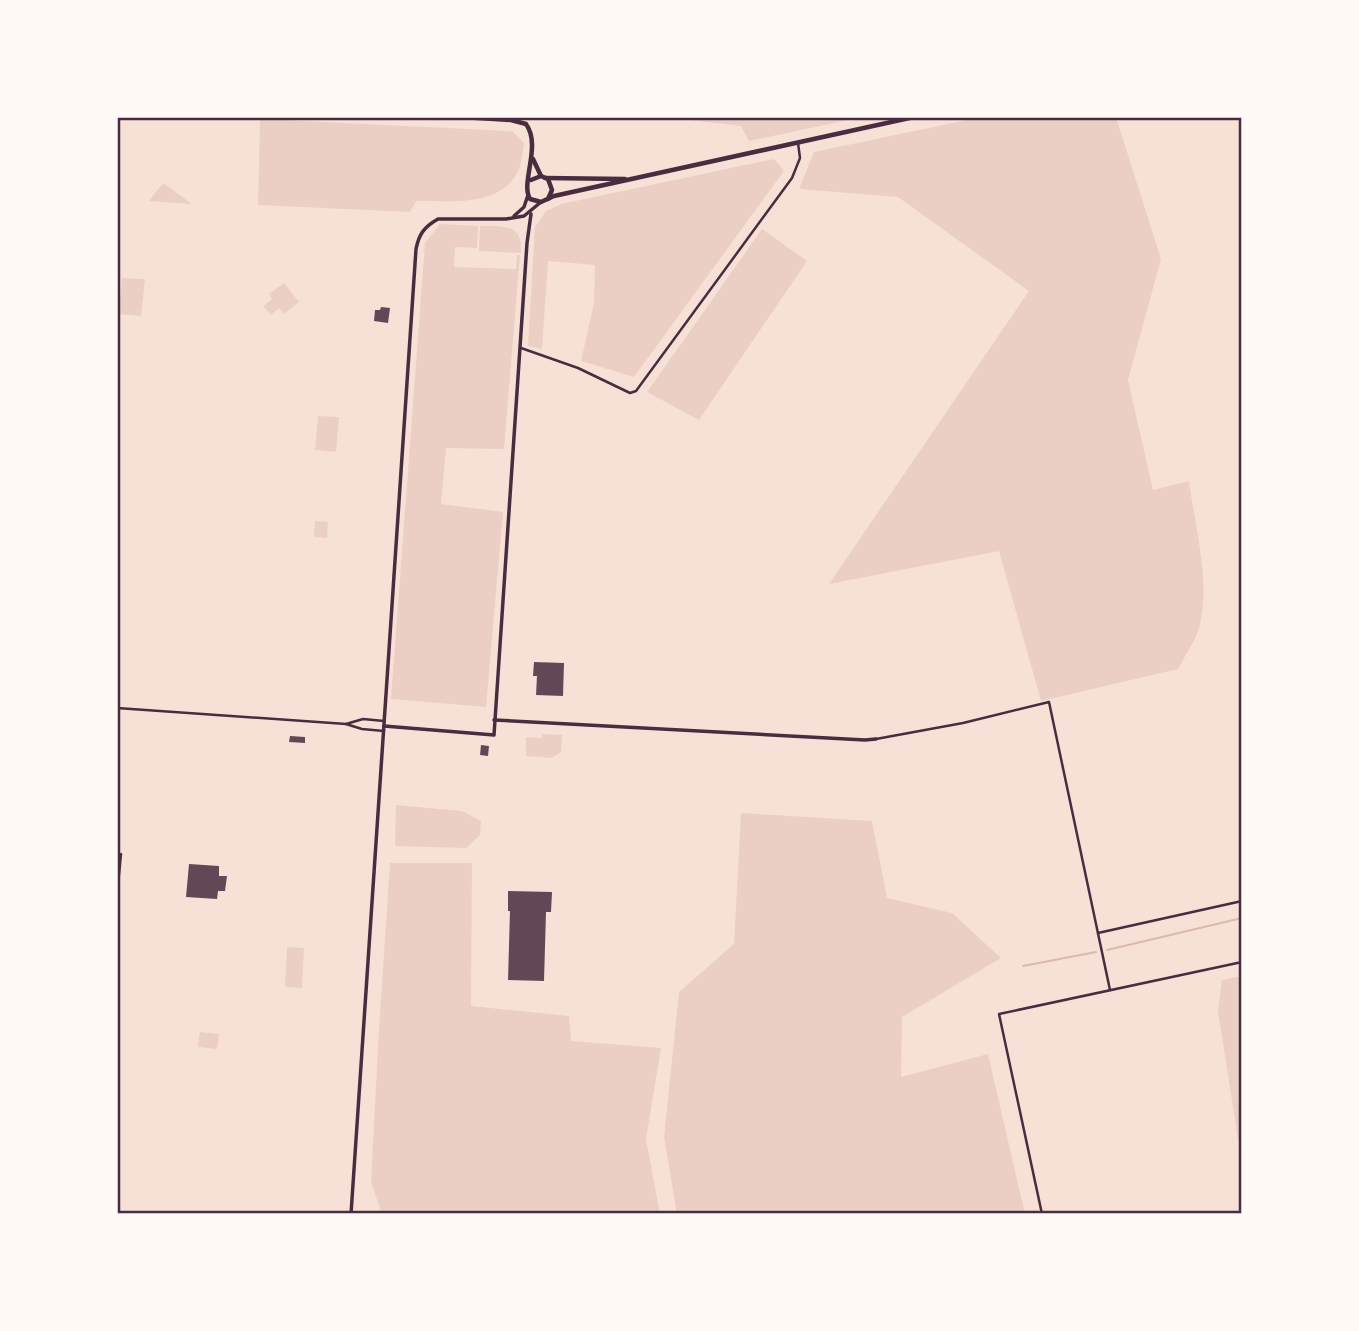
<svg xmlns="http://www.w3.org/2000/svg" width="1359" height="1331" font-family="'Playfair Display',serif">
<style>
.green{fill:#ebcfc5}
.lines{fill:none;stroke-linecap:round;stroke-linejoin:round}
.stream{stroke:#dcb8b0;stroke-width:2}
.building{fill:#644757}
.pedestrian{stroke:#4a2c40;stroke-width:2.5}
.minor{stroke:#4a2c40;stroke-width:2.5}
.tertiary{stroke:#4a2c40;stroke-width:3.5}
.primary{stroke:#4a2c40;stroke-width:4.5}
.neatline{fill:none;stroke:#4a2c40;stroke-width:2.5}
</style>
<rect width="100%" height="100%" fill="#f7e1d7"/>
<!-- green -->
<g class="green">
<path d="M663,117H862L749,141L741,126Z"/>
<path d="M981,117H1116L1161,259L1128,380L1153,490L1189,481C1195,527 1210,578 1200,624C1197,639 1185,655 1178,669L1041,701L999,551L829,584L1029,291L898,197L799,189L814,152Z"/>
<path d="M260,119L512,131L524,143C523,151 522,159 520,166C506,208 452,201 416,201L410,212L258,205Z"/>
<path d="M774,159L784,171L634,377L581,361L594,303L595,265L548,261L542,349L528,346L535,227L546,211L561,204Z"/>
<path d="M163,183L192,204L149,201Z"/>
<path d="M440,224L478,226L477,248L455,247L454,267L516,269L517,255H520L504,449L446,448L441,504L503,512L486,707L391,699L425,243Z"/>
<path d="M480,226C503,226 523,223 521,253L479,251Z"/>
<path d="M762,229L807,261L699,420L647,392Z"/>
<path d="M122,278L145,279L141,316L119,314Z"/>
<path d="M284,283L299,302L284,314L279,308L271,315L263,306L272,299L269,294Z"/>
<path d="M318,416L339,417L336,452L315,450Z"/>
<path d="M315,521L328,522L327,538L314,537Z"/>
<path d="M542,734L562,735L561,752L552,758L526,756V737L542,738Z"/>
<path d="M396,805L462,811L481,821L480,835L466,848L395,846Z"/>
<path d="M741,813L872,821L887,898L952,913L1001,958L902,1017L901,1077L988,1054L1025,1214H677L664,1137L679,992L734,944Z"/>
<path d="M390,863H472L471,1006L569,1016L571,1041L661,1048L646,1139L660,1214H382L371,1182L379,1029Z"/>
<path d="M287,947L304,948L302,988L285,987Z"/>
<path d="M1242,976V1164L1218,1011L1222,980Z"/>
<path d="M200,1032L219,1034L217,1049L198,1047Z"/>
</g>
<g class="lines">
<!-- stream -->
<g class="stream">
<path d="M1107,950L1242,918"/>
<path d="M1023,966L1096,952"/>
</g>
</g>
<!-- building -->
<g class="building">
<path d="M381,307L390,308L388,323L374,321L375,310H380Z"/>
<path d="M534,662L564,663L563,696L536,695L537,676H533Z"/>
<path d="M290,736L305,737V743L289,742Z"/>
<path d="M481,745L489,746L488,756L480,755Z"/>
<path d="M189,864L219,866V876H227L225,891H218L217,899L186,897Z"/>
<path d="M508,891L552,892L551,912H546L544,981L508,980L510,911H508Z"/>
</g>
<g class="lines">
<!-- pedestrian -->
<path class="pedestrian" d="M117,896L121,854"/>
<!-- minor -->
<g class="minor">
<path d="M521,348L578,368L630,393L636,391L792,178L800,158L798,143"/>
<path d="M117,708L346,724L362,729L384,731"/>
<path d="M346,724L363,719L384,721"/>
<path d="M876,739L963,723L1049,702L1110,990"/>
<path d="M1098,933L1242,901"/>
<path d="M1042,1214L999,1014L1242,962"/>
</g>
<!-- tertiary -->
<g class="tertiary">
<path d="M514,216L524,207L528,195"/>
<path d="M494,720L865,740L876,739"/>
<path d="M384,726L494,735L527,243L531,214"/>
<path d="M351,1214L416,249C419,234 424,227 438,219H506L524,216L541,202"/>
</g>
<!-- primary -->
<g class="primary">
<path d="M461,117L511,120L526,124C542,146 520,183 530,199L541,202L554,196L914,117"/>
<path d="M533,159L541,176"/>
<path d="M545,178L625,179"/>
<path d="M531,180L541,176L548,179L552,190L548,199"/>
</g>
</g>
<!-- border -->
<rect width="1359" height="1331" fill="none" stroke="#fffaf5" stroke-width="238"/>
<rect x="119" y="119" width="1121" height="1093" class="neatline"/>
</svg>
